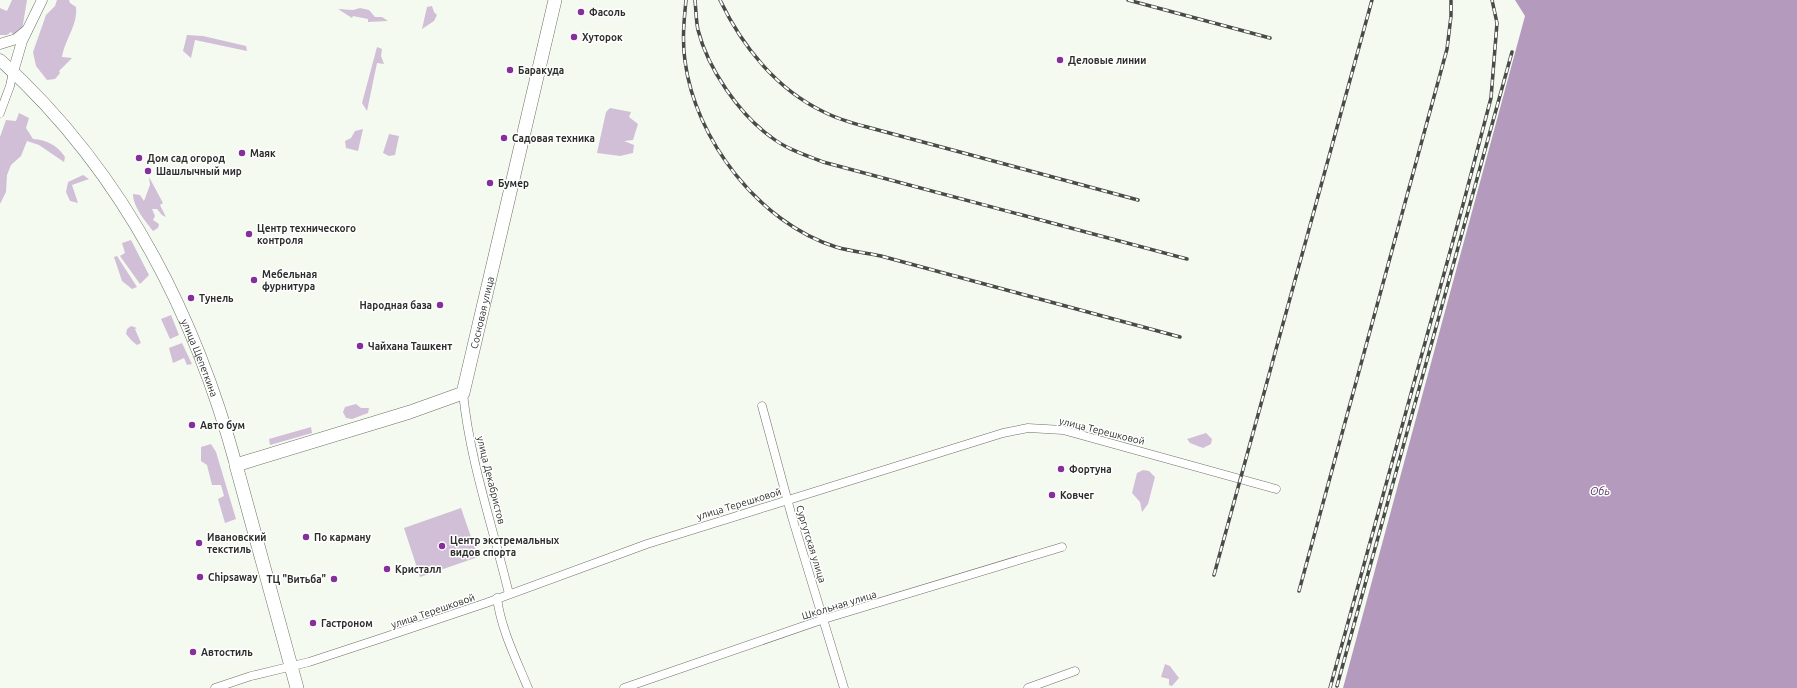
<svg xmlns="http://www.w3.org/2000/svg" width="1797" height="688" font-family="Ubuntu,sans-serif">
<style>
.green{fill:#d0bfd6}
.water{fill:#b49abc}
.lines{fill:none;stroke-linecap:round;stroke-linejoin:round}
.minor-casing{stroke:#6a6f67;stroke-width:9}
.tertiary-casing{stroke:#6a6f67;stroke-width:11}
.secondary-casing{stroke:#6a6f67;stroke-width:13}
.primary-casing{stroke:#6a6f67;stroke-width:14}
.minor{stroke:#fff;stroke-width:8}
.tertiary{stroke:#fff;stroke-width:10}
.secondary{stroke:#fff;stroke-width:12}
.primary{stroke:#fff;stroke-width:13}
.rail-casing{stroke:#484b47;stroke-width:3.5}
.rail{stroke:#fff;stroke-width:2;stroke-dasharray:6;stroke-linecap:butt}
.poi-dot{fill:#852f9d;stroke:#fff;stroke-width:1.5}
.labels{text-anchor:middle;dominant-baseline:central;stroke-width:3;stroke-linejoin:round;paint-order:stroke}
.poi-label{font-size:10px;font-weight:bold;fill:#2d2f2c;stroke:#fff;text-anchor:start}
.street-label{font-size:10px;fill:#2d2f2c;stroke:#fff}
.water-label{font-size:11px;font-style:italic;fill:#583563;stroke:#fff}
</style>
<rect width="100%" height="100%" fill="#f5faf1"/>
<!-- green -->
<g class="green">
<path d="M12,0H27L22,30L14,35L11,32L7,35H0V8L7,11Z"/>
<path d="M57,0H69L70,3L76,7C78,25 65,39 62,57L72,58L59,71L60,73L55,79L47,80L36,66L33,52L46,15L55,6Z"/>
<path d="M432,6L434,12L437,15L434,21L422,29L427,7Z"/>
<path d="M360,8L369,10L375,17H382L388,21L368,22V19L353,16L352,18L338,9L353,10Z"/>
<path d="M187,35L203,36L246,46L247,51L195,40L191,58L183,51Z"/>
<path d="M377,47L382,49L381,56L384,64L377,63L367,111L362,103Z"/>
<path d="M610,108L631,112L629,117L638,124L633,140L624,141L634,145L633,153L620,156L597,153L606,112Z"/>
<path d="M19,113L29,118L26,128L33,139C47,140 57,145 65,157L64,162L39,145L27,141L21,156L11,165L7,175L6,192L0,204V137L6,120L16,121Z"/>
<path d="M363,129L358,151L346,148L345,141L351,138L355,131Z"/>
<path d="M389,134L399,136L395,155L389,156L383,153Z"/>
<path d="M83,175L89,179L72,185L78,203L70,201L66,192L68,182Z"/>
<path d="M149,177L163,203L160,205L166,217L162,215L157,209H152L155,216L153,220L159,224L158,228L153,231C146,222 133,207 133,194L140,195L144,201L150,185Z"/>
<path d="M131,240L149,275L140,284L120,256L125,253L122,243Z"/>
<path d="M117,256L137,287L132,289L122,281L114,257Z"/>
<path d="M171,315L179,335L170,339L161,319Z"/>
<path d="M131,326L137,328L135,329L141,343L137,345L132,341L126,334L127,329Z"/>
<path d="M182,343L192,364L187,365L184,358L173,363L169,348Z"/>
<path d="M356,404L361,408H369L368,413L352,419L346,418L343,412L345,407Z"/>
<path d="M311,427L312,433L270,445L269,439Z"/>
<path d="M1206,433L1212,439L1211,444L1203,448L1190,443L1187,439Z"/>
<path d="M211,444L216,452L236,519L225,523L218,499L224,496L221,485H212L207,465L201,461V447Z"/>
<path d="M1143,470L1149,471L1155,477L1148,504L1142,512L1140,502L1132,493L1137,473Z"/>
<path d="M461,508L478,557L420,577L404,528Z"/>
<path d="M1165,664L1170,666L1179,678L1172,686L1169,685V679L1161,677Z"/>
</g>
<!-- water -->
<path class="water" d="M1515,0H1797V688H1343L1525,16Z"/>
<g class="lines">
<defs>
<g id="minor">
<path d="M0,113L10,86L13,72"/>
<path d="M463,393C470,462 493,527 509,594"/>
<path d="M762,406L792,517L844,688"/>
<path d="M497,598C501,629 516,659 528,688"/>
<path d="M215,688L251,676L309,662L382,638L486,603L647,544L1003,433L1028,428L1063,430L1276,489"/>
<path d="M624,688L824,619L1062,547"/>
<path d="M1028,688L1075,671"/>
</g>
<g id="tertiary">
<path d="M0,44L16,39L27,30"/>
<path d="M13,72L22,41L42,0"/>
</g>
<g id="secondary">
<path id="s1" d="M0,60C120,168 194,311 236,465"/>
</g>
<g id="primary">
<path id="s2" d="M297,688L236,465L410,412L463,393L555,0"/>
</g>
</defs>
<!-- minor casing -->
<use href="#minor" class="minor-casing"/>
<!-- tertiary casing -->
<use href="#tertiary" class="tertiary-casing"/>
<!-- secondary casing -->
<use href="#secondary" class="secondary-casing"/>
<!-- primary casing -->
<use href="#primary" class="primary-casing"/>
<!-- minor -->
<use href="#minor" class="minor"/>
<!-- tertiary -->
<use href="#tertiary" class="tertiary"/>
<!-- secondary -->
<use href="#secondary" class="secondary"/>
<!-- primary -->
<use href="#primary" class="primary"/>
<defs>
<g id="rail">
<path d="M686,0C684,20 682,41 685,61C695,139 759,223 836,247C850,251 866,253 881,256L1180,337"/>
<path d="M695,0C696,10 696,21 698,30C708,69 739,114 771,137C786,149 806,155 823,162L1187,259"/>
<path d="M720,0C742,46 776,89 824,112C837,119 852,123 867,127L1138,200"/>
<path d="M1128,0L1270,38"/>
<path d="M1214,575L1372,0"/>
<path d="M1299,591L1447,49L1451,16V0"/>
<path d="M1337,686L1512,52"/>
<path d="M1330,688L1464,201L1491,98L1497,23L1492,0"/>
</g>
</defs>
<!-- rail casing -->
<use href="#rail" class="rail-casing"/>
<!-- rail -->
<use href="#rail" class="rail"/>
</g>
<!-- markers -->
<g class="poi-dot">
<circle cx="581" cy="12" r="4"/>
<circle cx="574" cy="37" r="4"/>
<circle cx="1060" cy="60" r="4"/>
<circle cx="510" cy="70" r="4"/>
<circle cx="504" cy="138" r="4"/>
<circle cx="242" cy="153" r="4"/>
<circle cx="139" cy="158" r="4"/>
<circle cx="148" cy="171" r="4"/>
<circle cx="490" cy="183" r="4"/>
<circle cx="249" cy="234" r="4"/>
<circle cx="254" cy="280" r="4"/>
<circle cx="191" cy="298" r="4"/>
<circle cx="440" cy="305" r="4"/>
<circle cx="360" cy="346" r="4"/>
<circle cx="192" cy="425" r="4"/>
<circle cx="1061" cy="469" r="4"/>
<circle cx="1052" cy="495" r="4"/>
<circle cx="306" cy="537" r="4"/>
<circle cx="199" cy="543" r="4"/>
<circle cx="442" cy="546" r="4"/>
<circle cx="387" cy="569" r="4"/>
<circle cx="200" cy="577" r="4"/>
<circle cx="334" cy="579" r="4"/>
<circle cx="313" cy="623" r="4"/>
<circle cx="193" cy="652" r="4"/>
</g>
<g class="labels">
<!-- poi labels -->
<g class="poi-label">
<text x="589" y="12">Фасоль</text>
<text x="582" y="37">Хуторок</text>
<text x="1068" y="60">Деловые линии</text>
<text x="518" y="70">Баракуда</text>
<text x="512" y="138">Садовая техника</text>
<text x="250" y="153">Маяк</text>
<text x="147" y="158">Дом сад огород</text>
<text x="156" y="171">Шашлычный мир</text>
<text x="498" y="183">Бумер</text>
<text x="257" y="228">Центр технического<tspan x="257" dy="12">контроля</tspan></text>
<text x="262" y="274">Мебельная<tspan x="262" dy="12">фурнитура</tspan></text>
<text x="199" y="298">Тунель</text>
<text x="432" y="305" text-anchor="end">Народная база</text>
<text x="368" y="346">Чайхана Ташкент</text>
<text x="200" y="425">Авто бум</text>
<text x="1069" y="469">Фортуна</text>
<text x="1060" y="495">Ковчег</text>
<text x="207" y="537">Ивановский<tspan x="207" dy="12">текстиль</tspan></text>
<text x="314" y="537">По карману</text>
<text x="450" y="540">Центр экстремальных<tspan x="450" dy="12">видов спорта</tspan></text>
<text x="395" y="569">Кристалл</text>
<text x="208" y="577">Chipsaway</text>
<text x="326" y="579" text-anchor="end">ТЦ "Витьба"</text>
<text x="321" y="623">Гастроном</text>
<text x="201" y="652">Автостиль</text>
</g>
<!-- street labels -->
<g class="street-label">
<text stroke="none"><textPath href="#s2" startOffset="552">Сосновая улица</textPath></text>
<text stroke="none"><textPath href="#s1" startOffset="362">улица Щепеткина</textPath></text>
<text transform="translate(1102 431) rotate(14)">улица Терешковой</text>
<text transform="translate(491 480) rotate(76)">улица Декабристов</text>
<text transform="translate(739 504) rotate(-17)">улица Терешковой</text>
<text transform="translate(811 544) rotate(73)">Сургутская улица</text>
<text transform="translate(839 605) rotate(-17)">Школьная улица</text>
<text transform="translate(433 611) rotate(-19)">улица Терешковой</text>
</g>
<!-- water labels -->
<g class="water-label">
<text x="1600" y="491">Обь</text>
</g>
</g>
</svg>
